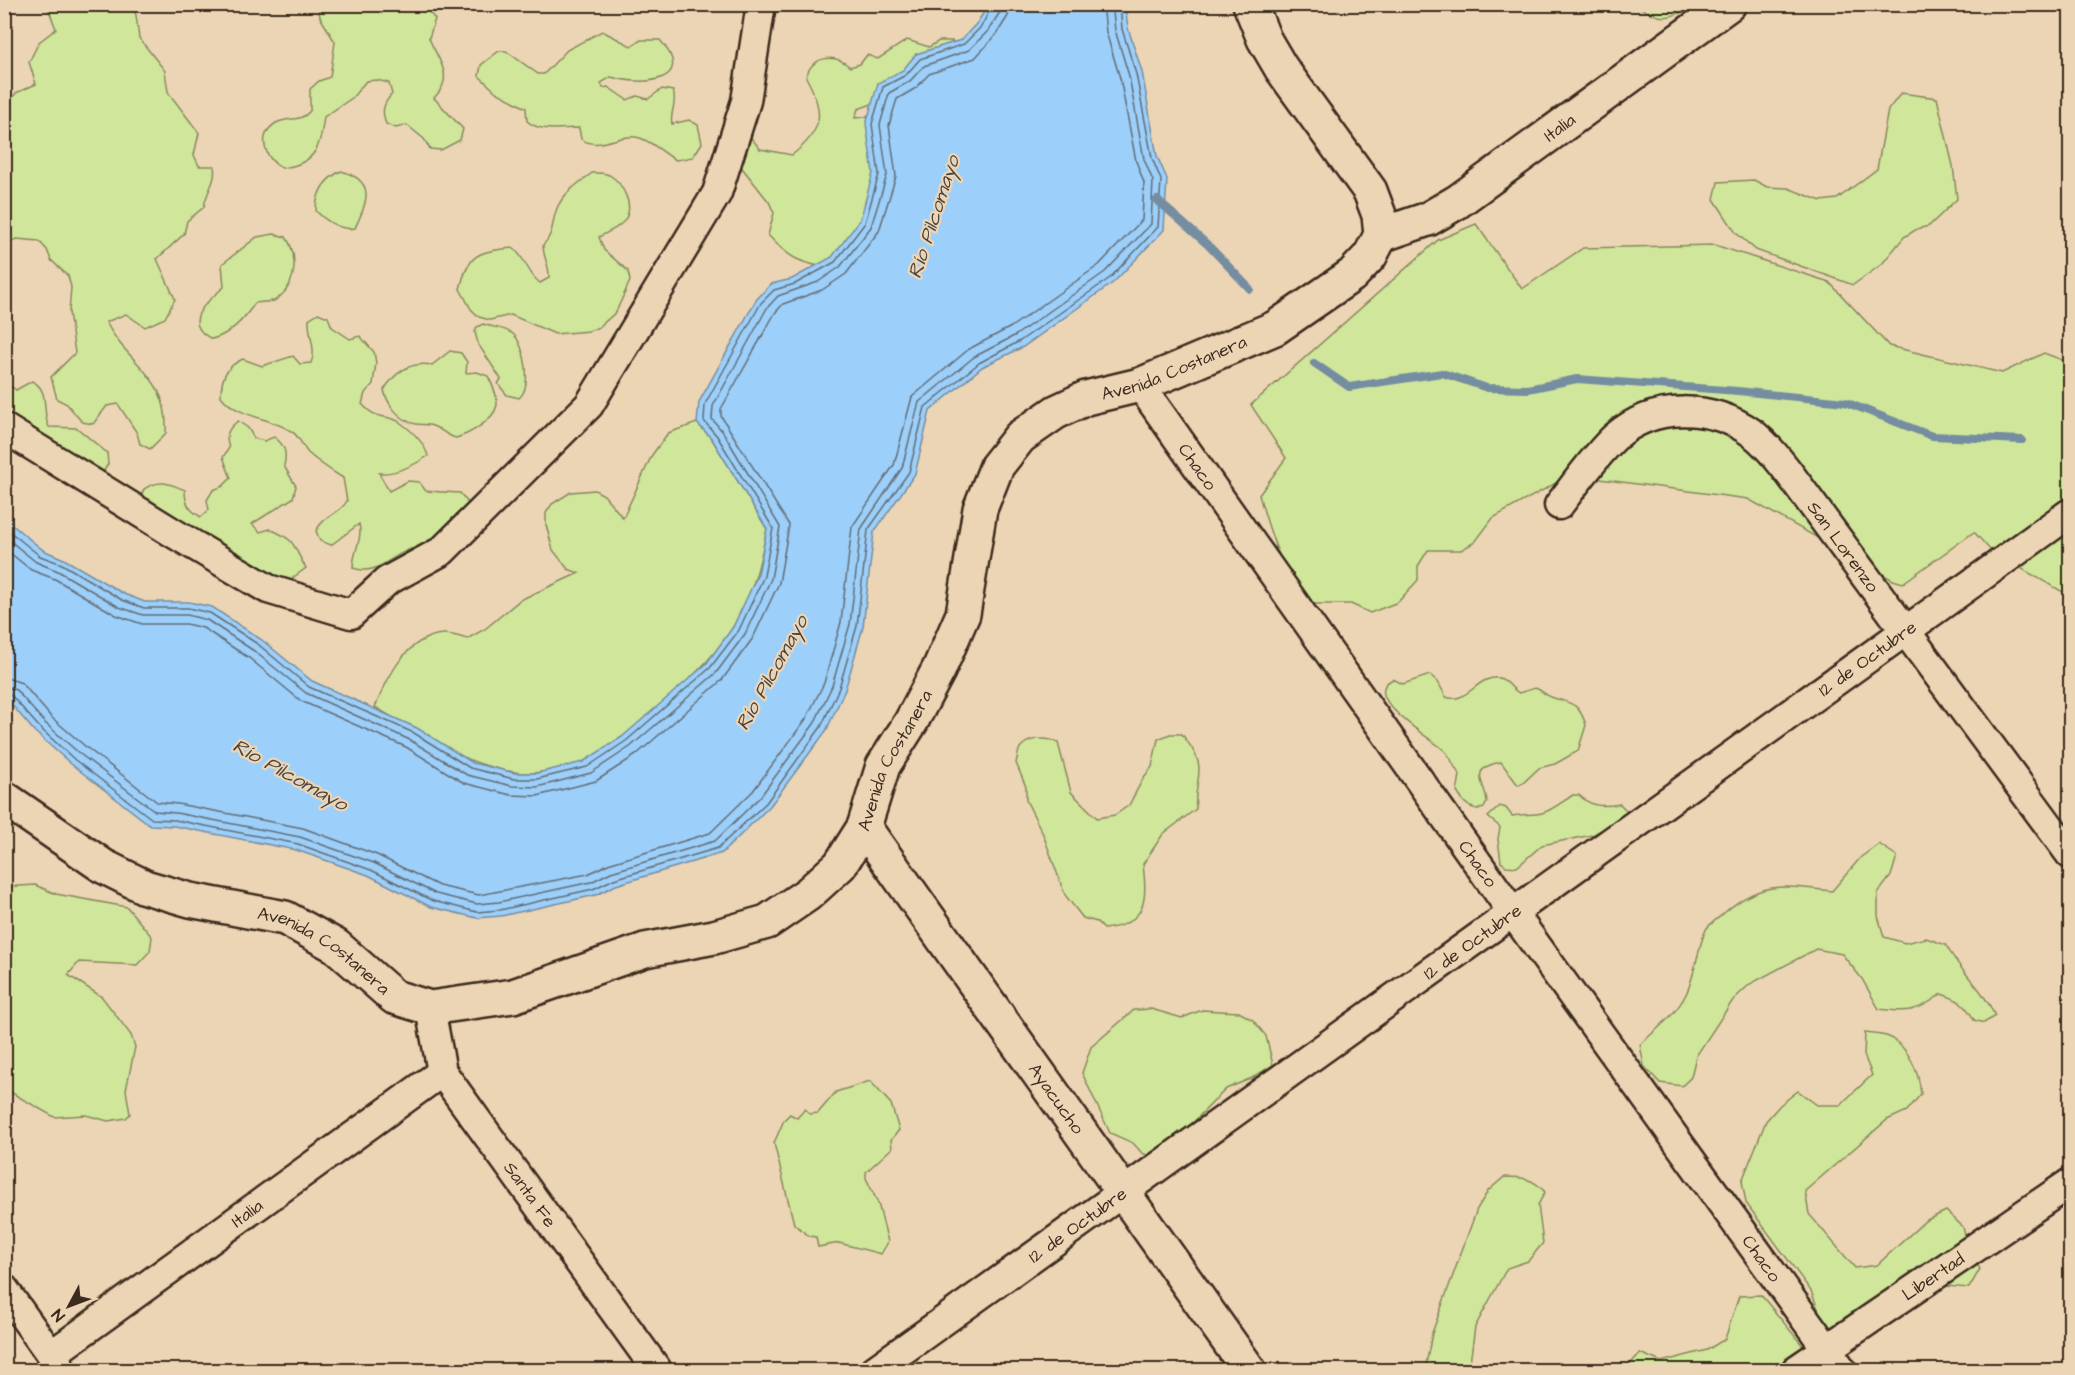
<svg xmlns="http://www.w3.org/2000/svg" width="2075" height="1375" font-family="'Architects Daughter',sans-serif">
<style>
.green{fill:#d0e69b;stroke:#86885c;stroke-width:1.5}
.water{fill:#9ccff9;stroke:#758da1;stroke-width:1.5}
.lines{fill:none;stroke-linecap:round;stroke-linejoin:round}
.shore{stroke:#626c76;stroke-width:1.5}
.stream{stroke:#758da1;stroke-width:8}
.street-casing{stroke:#3b2a1e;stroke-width:33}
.secondary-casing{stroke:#3b2a1e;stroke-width:38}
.street{stroke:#ecd5b5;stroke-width:28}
.secondary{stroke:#ecd5b5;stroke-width:33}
.labels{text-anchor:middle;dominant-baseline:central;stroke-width:4.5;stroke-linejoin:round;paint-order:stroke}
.street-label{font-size:18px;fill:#3b2a1e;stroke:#ecd5b5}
.water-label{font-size:20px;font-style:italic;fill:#4a433f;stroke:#ecd5b5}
</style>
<rect width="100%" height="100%" fill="#ecd5b5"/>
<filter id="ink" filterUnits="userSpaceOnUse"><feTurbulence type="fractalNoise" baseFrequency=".0167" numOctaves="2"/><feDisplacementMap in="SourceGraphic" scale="12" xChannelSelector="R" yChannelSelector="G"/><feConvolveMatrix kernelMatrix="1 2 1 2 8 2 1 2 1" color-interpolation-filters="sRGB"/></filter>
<g filter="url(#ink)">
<!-- green -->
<g class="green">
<path d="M47,5H131L136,15L139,38L165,71L168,92L199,133L194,155L199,166H214C217,182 206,191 204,207L187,221L184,234L157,259L175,299L165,318L145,327L126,314L106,322C128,366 169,374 166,433L150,449L140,444L137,433L118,404L107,406L93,424L82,422L67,404L57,399L51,377L75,353L69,312L71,287L68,276L51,260L47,250L39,241L17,239L5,244V108L16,93L36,84L29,62L39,42L56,29Z"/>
<path d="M318,5L422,4L435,19L429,38C438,61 456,76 434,98L463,129L460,140L441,150L430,149L424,139L407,125L396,128L386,124C381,111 383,104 392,94L389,83L377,80L366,81L352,98L324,117C320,147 316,164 282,168C265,159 256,136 276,123C288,116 300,123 310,111V89L319,81L330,77L335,42L320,17Z"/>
<path d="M1636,5H1699C1669,17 1664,24 1636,5Z"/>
<path d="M602,31L631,46L641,40H660C698,83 641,86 611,77L601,83L603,88L608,87L627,100L637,96L648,99L662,89L673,91C678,103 669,113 672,124L689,120L698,125L702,143L693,157L676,160C664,154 653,142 640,138C619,132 600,152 581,139L579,128C563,128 540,133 527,121L526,108L496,92L479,76L481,65L499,51H506L538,74H544L567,50Z"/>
<path d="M907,40L929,47L939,41H952L960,48L880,101L858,109L855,118L865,117L874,111L917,148L829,268C799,263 789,258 768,235L774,213L769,202L739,164L749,135L760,149L792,155C824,130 825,112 806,77C812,56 834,53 850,67L860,64L867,55L878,59Z"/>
<path d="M1901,93L1937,98L1953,166L1957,199L1929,226L1917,229L1904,237L1882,264L1853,285L1756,250L1736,233L1714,199L1718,182L1754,180L1767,187L1788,188L1821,201L1837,199L1877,169L1888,110Z"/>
<path d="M341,171C377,181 367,202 355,228C341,231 326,221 316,211C316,193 325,179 341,171Z"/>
<path d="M592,173C599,173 605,172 611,176C622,183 634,205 626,218C621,227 608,232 599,237L604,250L628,271L630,281L616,312L599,327L589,331L555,334L511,315L490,320L479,317L471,309L460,289C469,252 478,252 513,248C526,258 527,273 540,283L549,278C550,266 543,258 543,245C555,234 551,220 558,206C565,192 580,182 592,173Z"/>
<path d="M1476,224L1522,289L1583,248L1715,245L1829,282L1889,346L2002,373L2044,353L2070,363V596L1992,552L1974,532L1903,583L1893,580L1748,499L1570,475L1493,518L1475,542L1461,550H1428L1418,566V580L1398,602L1370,613L1351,604H1313C1279,569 1273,541 1259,495L1286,458L1251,405L1438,240Z"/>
<path d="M274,234L286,237C299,257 297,287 274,301L255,303C244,319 231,334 212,339C180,323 207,301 224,287L222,264L257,237Z"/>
<path d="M318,313L328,317L332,327L350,339L360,336L374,352L376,363L373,384L365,393L362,404C379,423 386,412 401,423C412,431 424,442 428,456C413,466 397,474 379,473L389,491L408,481L419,482L426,491L460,493L473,509L423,555L414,548C391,554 378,577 353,568C353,551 363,540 359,524L331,545L320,541L316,531C324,515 339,515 347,501L343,478C330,470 319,463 308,453C302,446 299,435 291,431C267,416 238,418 221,396C221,378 226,366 243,359L262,366L293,356L300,364L311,363C317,348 308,336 309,319Z"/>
<path d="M483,324C493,328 504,327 513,334C525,344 533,388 519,398L507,395L498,384L501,379L478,344L475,332L477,327Z"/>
<path d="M450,351L461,353L467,362L466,373L477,372L488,376C492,385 498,395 497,405C494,420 470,434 456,438C447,436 443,430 435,427C429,424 422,425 416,424C400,421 387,404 384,390C395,372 411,361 432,365Z"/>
<path d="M4,376L8,384L16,390L32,381C51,390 41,413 49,427L77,428L107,453L108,464L102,474L5,421Z"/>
<path d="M238,421L248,428L254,438L264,441L274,437C285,445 287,452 284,466L296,486L293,498L252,524L260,532L270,529C299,542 291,544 306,568L287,582L136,509L144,489C160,479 168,483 185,490C185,504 189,510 201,517L209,510L207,500L213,490L223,486L231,478L223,457L229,448C225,436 227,429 238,421Z"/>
<path d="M697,423L712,439L767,529C760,564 752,597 733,627C708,670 629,737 585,761C569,770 533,775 514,772C463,765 419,733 375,707C388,677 406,637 443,634C450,633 460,637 467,639L485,629L520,600L579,573L568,569L553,550L546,525V513L552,504L571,492L595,490L604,495L623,518L652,455L668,433Z"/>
<path d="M1430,675L1438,682L1446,697C1467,705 1477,675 1499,678C1507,679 1511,689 1519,693L1535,688C1542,690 1545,695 1551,697C1571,704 1578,701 1586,725L1578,751L1555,764L1539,768L1523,783L1518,785L1501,762C1466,769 1486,783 1487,802L1484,808C1471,812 1463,802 1457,792L1460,775C1454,768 1451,757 1445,751C1434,740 1357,696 1393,679L1403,684Z"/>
<path d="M1170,734H1182C1189,744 1199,756 1199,769C1199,784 1194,793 1196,809L1163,834L1143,864C1147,899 1148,924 1104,929L1097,922L1083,918L1065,895L1043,834L1026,800V787L1016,763C1017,759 1018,752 1020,748C1028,737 1048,737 1058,743L1071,792L1097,818L1115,815L1129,805L1144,777L1152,767L1158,739Z"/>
<path d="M1573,795H1579C1591,807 1603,807 1620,804L1628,812L1626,817L1592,835L1542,845L1517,867L1506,866L1501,862L1498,839L1500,827L1488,817L1500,806L1506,808L1512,816C1523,814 1534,815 1542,813C1553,810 1563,801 1573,795Z"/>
<path d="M1879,844L1897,856L1891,876L1878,893V916L1884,937L1905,943L1926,938L1946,945C1961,974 1982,986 1995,1016L1984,1023L1974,1020C1966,1004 1958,999 1941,994C1918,1012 1907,1013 1879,1009L1862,979L1842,954L1816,949L1750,984L1733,1000L1696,1056L1691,1077L1682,1086L1660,1083L1644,1066L1640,1045C1656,1029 1676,1015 1686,994C1695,977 1699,940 1707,928C1711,923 1719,918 1724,913C1762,880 1785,886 1832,891L1861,857Z"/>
<path d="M35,885L56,894L127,907L152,937L150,951L137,965L79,962L68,975L102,997L131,1035L135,1047L126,1090L130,1114L126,1118L108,1121L86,1115L54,1117L5,1089V887Z"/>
<path d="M1151,1009L1182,1018L1202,1010L1239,1012L1253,1020L1266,1036L1273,1065L1252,1078L1226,1089L1157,1159L1142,1153L1133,1143L1110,1133L1082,1073L1091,1047L1134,1010Z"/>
<path d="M1865,1033C1872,1034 1883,1034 1889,1037C1910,1048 1919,1073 1921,1094L1907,1111L1887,1120L1805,1191L1809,1214L1855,1268L1877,1265L1925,1221L1946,1211L1963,1227L1968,1249L1980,1269L1969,1288L1946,1286L1871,1335L1827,1331L1811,1291L1746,1203L1742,1181L1766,1121L1780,1105L1798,1091L1817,1105H1840L1872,1075L1864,1055Z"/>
<path d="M870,1081L891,1104L899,1130L891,1140L892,1148L866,1172V1178L878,1203L888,1242L881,1254L839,1243L818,1247L816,1237L809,1236L794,1224L774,1143L784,1120L790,1114L797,1118L805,1109L810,1114L818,1113L836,1092Z"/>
<path d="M1504,1177C1522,1177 1533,1178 1545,1192L1538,1205L1543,1243L1528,1261L1507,1268L1475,1327L1469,1370H1425L1432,1333L1477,1209L1488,1191Z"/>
<path d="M1761,1295L1803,1346L1804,1370H1625L1640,1353L1661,1362L1707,1350L1725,1339L1739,1296Z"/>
</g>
<!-- water -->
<path class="water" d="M989,4L1125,5L1128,28L1142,72L1157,156L1167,179L1164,230L1114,282L1023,347L982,367L930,411L915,474L874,532L863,627L845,690L826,731L770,806L722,853L616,885L596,895L501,916L477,918L431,907L368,875L296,850L174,826L150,825L71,764L35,732L5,697V519L43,550L64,559L124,594L145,602H189L212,607L262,640L312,681L417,728L473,763L515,773H537L583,762L622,737L706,664L733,627L758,574L767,529L712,439L697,423L699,402L756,300L771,284L792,279L832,257L860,220L873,173L866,124L878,83L903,70L916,54L961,40L977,23Z"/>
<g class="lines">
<!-- shore -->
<g class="shore">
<path d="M4,527L40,556L62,564L122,600L144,608H188L210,613L259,645L309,687L414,733L470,768L514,779H537L587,767L626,741L710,668L739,630L764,576L773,528L717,436L704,421L705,404L761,303L774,290L795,284L835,262L865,223L879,174L872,124L883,87L906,75L920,59L964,44L981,27L993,4"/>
<path d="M4,536L36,562L58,571L119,607L143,615H187L207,620L254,651L306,693L410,740L467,775L512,786L537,787L591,773L630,747L716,673L745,634L771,579L780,527L723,432L712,419L713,406L767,308L778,296L818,282L840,267L871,227L887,175L880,125L889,93L910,81L924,66L969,50L988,31L1000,12L1001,4"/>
<path d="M4,548L31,570L55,579L116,615L142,624H186L203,628L249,658L301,701L406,747L464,783L511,795L537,796L596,781L636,755L722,680L753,638L779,583L789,525L721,416V409L775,313L783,304L822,290L846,274L879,231L896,176L889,125L897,99L916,88L929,74L975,58L996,35L1008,16L1010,4"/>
<path d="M4,677L22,683L51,717L86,747L157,802L178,804L303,828L377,855L439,886L479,895L588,874L608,864L710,833L753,791L806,719L824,683L841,622L852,527L894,465L912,397L969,349L1011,327L1099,265L1142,220L1144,183L1136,161L1120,78L1106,32L1103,4"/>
<path d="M4,686L16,690L45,723L80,754L155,811L176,813L300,837L374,863L436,894L477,904L499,902L591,882L611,872L715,841L760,797L814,724L832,686L850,624L861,529L902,468L919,402L974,357L1016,335L1105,272L1151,224L1153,181L1144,159L1129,76L1115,30L1112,4"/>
<path d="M4,694L11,695L40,728L75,760L152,819L175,820L298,844L371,870L433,901L477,912L500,910L593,889L614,879L718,848L766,803L821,727L839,688L857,626L868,530L909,472L925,407L979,363L1020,341L1110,278L1158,227L1161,180L1152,158L1136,74L1122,29L1120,4"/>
</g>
<!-- stream -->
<g class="stream">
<path d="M1157,200L1208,245L1250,289"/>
<path d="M1314,363L1349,387L1442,373L1487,388L1528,389L1577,379L1738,391L1845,402L1932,436L2022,440"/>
</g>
<defs>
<g id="street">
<path id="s1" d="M1140,385L1513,913L1842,1370"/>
<path d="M4,428L175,534L268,589L351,614L387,581L442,551L589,405L717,193L746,101L761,4"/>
<path id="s2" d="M1559,505C1577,482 1594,457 1615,437C1653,403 1711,404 1752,433C1767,444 1784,466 1795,481L2070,854"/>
<path id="s3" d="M430,1008L442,1072L657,1370"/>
<path d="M4,1289L61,1369"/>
<path id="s4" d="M51,1355L442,1072"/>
<path id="s5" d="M875,1370L2070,513"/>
<path id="s6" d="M1796,1370L2070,1183"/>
</g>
<g id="secondary">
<path id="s7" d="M1381,235L1428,219L1457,202L1729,4"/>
<path id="s8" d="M4,798L103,866L145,887L190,900L285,918L336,946L394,997L430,1008L513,996L645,950L714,937L767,922L808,894L840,865L864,827L883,766L911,722L939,669L963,614L980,509L997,466L1020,437L1056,412L1086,398L1140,385L1275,328L1352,275L1370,256L1381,235L1379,215L1370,191L1281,68L1264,39L1250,4"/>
<path id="s9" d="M864,827L1249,1370"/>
</g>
</defs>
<!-- street casing -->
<use href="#street" class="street-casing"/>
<!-- secondary casing -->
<use href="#secondary" class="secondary-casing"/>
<!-- street -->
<use href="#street" class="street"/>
<!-- secondary -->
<use href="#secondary" class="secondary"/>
</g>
</g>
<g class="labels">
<!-- street labels -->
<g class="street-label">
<text stroke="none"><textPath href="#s7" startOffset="210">Italia</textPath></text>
<text stroke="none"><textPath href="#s8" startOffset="1566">Avenida Costanera</textPath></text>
<text stroke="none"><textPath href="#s1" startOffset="100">Chaco</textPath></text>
<text stroke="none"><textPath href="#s2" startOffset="382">San Lorenzo</textPath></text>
<text stroke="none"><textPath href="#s5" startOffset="1221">12 de Octubre</textPath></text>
<text stroke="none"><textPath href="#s8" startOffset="1044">Avenida Costanera</textPath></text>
<text stroke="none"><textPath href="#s1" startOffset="586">Chaco</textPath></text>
<text stroke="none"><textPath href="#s5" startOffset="735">12 de Octubre</textPath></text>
<text stroke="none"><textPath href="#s8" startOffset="360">Avenida Costanera</textPath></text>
<text stroke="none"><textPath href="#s9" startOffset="333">Ayacucho</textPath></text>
<text stroke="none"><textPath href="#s3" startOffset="216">Santa Fe</textPath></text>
<text stroke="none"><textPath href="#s4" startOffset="242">Italia</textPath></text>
<text stroke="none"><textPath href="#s5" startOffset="249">12 de Octubre</textPath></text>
<text stroke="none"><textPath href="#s1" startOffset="1072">Chaco</textPath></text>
<text stroke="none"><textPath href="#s6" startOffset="166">Libertad</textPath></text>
</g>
<!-- water labels -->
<g class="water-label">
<text transform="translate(934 217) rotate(-72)">Río Pilcomayo</text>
<text transform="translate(772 673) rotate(-61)">Río Pilcomayo</text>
<text transform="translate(290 775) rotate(29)">Río Pilcomayo</text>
</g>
</g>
<!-- margin -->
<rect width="2075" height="1375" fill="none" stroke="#ecd5b5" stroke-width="24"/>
<rect x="12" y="12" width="2051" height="1351" fill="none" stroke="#3b2a1e" stroke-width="2" filter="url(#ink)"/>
<!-- north arrow -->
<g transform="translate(69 1306) rotate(229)" stroke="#ecd5b5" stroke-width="4.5" paint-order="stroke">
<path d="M0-4.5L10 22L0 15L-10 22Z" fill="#3b2a1e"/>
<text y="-9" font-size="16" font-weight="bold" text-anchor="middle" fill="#3b2a1e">N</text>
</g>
</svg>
